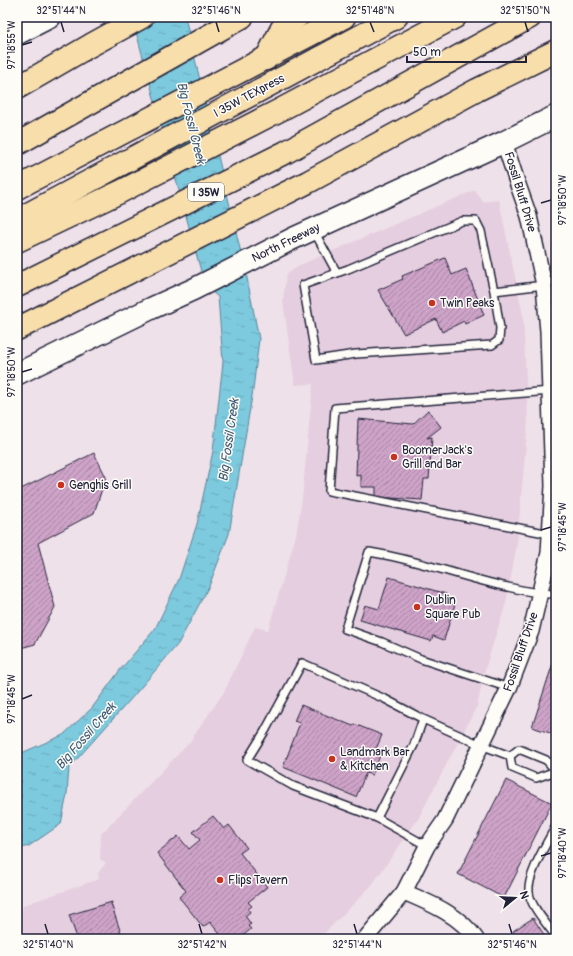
<svg xmlns="http://www.w3.org/2000/svg" width="573" height="956" font-family="Pangolin,sans-serif">
<style>
.built{fill:#e5cedf}
.water{fill:url(#water-ripples);stroke:#59869c}
.building{fill:url(#building-hatch);stroke:#22223b}
.lines{fill:none;stroke-linecap:round;stroke-linejoin:round}
.lane-casing{stroke:#22223b;stroke-width:10}
.street-casing{stroke:#22223b;stroke-width:18}
.secondary-casing{stroke:#22223b;stroke-width:24}
.highway-casing{stroke:#22223b;stroke-width:25}
.lane{stroke:#fdfcf7;stroke-width:7}
.street{stroke:#fdfcf7;stroke-width:15}
.secondary{stroke:#fdfcf7;stroke-width:21}
.highway{stroke:#f8deab;stroke-width:22}
.ticks{fill:none;stroke:#22223b;stroke-width:1.5}
.poi-dot{fill:#c8321e;stroke:#fdfcf7;stroke-width:1.5}
.labels{text-anchor:middle;dominant-baseline:central;stroke-width:3;stroke-linejoin:round;paint-order:stroke}
.shield{fill:#fdfcf7;stroke:#646373;stroke-width:1}
.shield-label{font-size:11px;font-weight:bold;fill:#22223b}
.street-label{font-size:12px;fill:#22223b;stroke:#fdfcf7}
.poi-label{font-size:12px;fill:#22223b;stroke:#fdfcf7;text-anchor:start}
.water-label{font-size:13px;font-style:italic;fill:#425c74;stroke:#fdfcf7}
.neatline{fill:none;stroke:#22223b;stroke-width:1.5}
.ticks-label{font-size:10px;text-anchor:middle;fill:#22223b}
</style>
<defs>
<pattern id="water-ripples" width="26" height="14" patternUnits="userSpaceOnUse"><rect width="26" height="14" fill="#7dc9dd"/><path d="M2 4q2-2 4 0t4 0M15 11q2-2 4 0t4 0" fill="none" stroke="#6cacbf"/></pattern>
<pattern id="building-hatch" width="6" height="6" patternUnits="userSpaceOnUse"><rect width="6" height="6" fill="#cea3c8"/><path d="M-1 1l2-2M0 6l6-6M5 7l2-2" fill="none" stroke="#a784a4"/></pattern>
</defs>
<rect width="100%" height="100%" fill="#efe1e9"/>
<filter id="ink" filterUnits="userSpaceOnUse"><feTurbulence type="fractalNoise" baseFrequency=".025" numOctaves="2"/><feDisplacementMap in="SourceGraphic" scale="8" xChannelSelector="R" yChannelSelector="G"/><feConvolveMatrix kernelMatrix="1 2 1 2 8 2 1 2 1" color-interpolation-filters="sRGB"/></filter>
<g filter="url(#ink)">
<!-- built -->
<path class="built" d="M475,190L483,202L499,200L523,315L528,421L517,544L506,603L486,666L477,706L418,819L372,885L319,939H25L18,915L24,905L99,879L98,873L106,863L100,859L101,834L189,743L224,692L255,627L268,630L296,535L302,499L313,384L295,385L283,301L286,275L300,265Z"/>
<!-- water -->
<path class="water" d="M132,17H185L247,278L259,339L253,390L229,534L209,586L178,644L130,700L69,768L67,794L61,824L29,846L17,849V755L63,735L92,708L120,670L155,629L179,579L197,524L213,451L223,362L218,297L205,286Z"/>
<!-- building -->
<g class="building">
<path d="M445,258L452,275L466,269L484,315L465,324L464,321L442,332L436,319L404,334L378,290L403,279L402,276Z"/>
<path d="M428,410L441,427L427,438L432,437L429,479H424L422,500L376,497V487H361V475L356,476L358,419L413,424Z"/>
<path d="M94,453L106,477L94,513L38,543L55,607L35,644L17,649V491Z"/>
<path d="M389,577L446,594L444,601L455,604L444,640L433,636L431,641L360,620L365,605L379,609Z"/>
<path d="M556,654V735L532,727Z"/>
<path d="M301,705L353,726L354,724L382,735L376,749L382,751L372,775L366,773L356,797L283,767L300,723L294,721Z"/>
<path d="M506,780L552,803L504,898L458,874Z"/>
<path d="M213,816L224,829L229,825L247,848L240,853L267,887L248,902L252,906L248,909L250,912L245,916L251,924L248,926L251,929L239,939H224L210,922L203,927L179,897L186,891L157,853L178,836L189,849L200,840L193,832Z"/>
<path d="M112,902V903L111,904L123,939L77,938L69,915Z"/>
<path d="M533,918L547,939H518L513,931Z"/>
</g>
<g class="lines">
<defs>
<g id="lane">
<path d="M314,231L337,273"/>
<path d="M494,291L500,328L499,340L492,345L356,354L316,360L303,285L348,269L462,221H476L481,231L494,291L544,285L556,280"/>
<path d="M550,534L329,491L335,408L551,391"/>
<path d="M509,688L421,659L382,642L345,629L369,552C416,559 461,577 508,587C524,591 539,594 556,594"/>
<path d="M423,719L414,745L377,818L293,786L247,760L265,731L302,663L385,699L423,719L481,745L510,756"/>
<path d="M510,756L512,768L536,778L556,771"/>
<path d="M510,756L519,749L546,760L556,771"/>
<path d="M377,818L427,846"/>
<path d="M556,826C548,841 527,875 529,892C530,906 548,925 556,937"/>
</g>
<g id="street">
<path d="M404,892C430,903 460,915 476,939"/>
<path d="M365,939L404,892L427,846L445,820L509,688L531,631L549,553L553,486L548,331L544,285L529,216L517,182L504,142"/>
</g>
<g id="secondary">
<path d="M17,34L50,17"/>
<path d="M17,374L152,308L194,289L292,239L504,142L556,116"/>
</g>
<g id="highway">
<path d="M266,59L282,28L297,17"/>
<path d="M17,88L91,45L142,17"/>
<path d="M17,144L242,17"/>
<path d="M17,188L344,17"/>
<path d="M17,220L396,17"/>
<path d="M17,241L120,192L280,110L455,17"/>
<path d="M17,286L286,152L530,17"/>
<path d="M17,329L308,182L477,90L556,51"/>
</g>
</defs>
<!-- lane casing -->
<use href="#lane" class="lane-casing"/>
<!-- street casing -->
<use href="#street" class="street-casing"/>
<!-- secondary casing -->
<use href="#secondary" class="secondary-casing"/>
<!-- highway casing -->
<use href="#highway" class="highway-casing"/>
<!-- lane -->
<use href="#lane" class="lane"/>
<!-- street -->
<use href="#street" class="street"/>
<!-- secondary -->
<use href="#secondary" class="secondary"/>
<!-- highway -->
<use href="#highway" class="highway"/>
</g>
</g>
<!-- ticks -->
<path class="ticks" d="M61,22L64,32M216,22L219,32M370,22L374,32M525,22L528,32M22,45L32,42M541,203L551,200M22,372L32,369M541,530L551,527M22,699L32,695M541,856L551,853M45,924L48,934M199,924L202,934M354,924L357,934M509,924L512,934"/>
<!-- markers -->
<g class="poi-dot">
<circle cx="432" cy="303" r="4"/>
<circle cx="394" cy="457" r="4"/>
<circle cx="61" cy="485" r="4"/>
<circle cx="417" cy="607" r="4"/>
<circle cx="332" cy="759" r="4"/>
<circle cx="220" cy="880" r="4"/>
</g>
<g class="labels">
<!-- shield labels -->
<rect class="shield" x="188" y="183" width="36" height="18" rx="3"/>
<g class="shield-label">
<text x="206" y="192">I 35W</text>
</g>
<!-- street labels -->
<g class="street-label">
<text transform="translate(249 96) rotate(-28)">I 35W TEXpress</text>
<text transform="translate(520 192) rotate(73)">Fossil Bluff Drive</text>
<text transform="translate(286 243) rotate(-26)">North Freeway</text>
<text transform="translate(521 652) rotate(-71)">Fossil Bluff Drive</text>
</g>
<!-- poi labels -->
<g class="poi-label">
<text x="440" y="303">Twin Peaks</text>
<text x="402" y="450">BoomerJack's<tspan x="402" dy="14">Grill and Bar</tspan></text>
<text x="69" y="485">Genghis Grill</text>
<text x="425" y="600">Dublin<tspan x="425" dy="14">Square Pub</tspan></text>
<text x="340" y="752">Landmark Bar<tspan x="340" dy="14">&amp; Kitchen</tspan></text>
<text x="228" y="880">Flips Tavern</text>
</g>
<!-- water labels -->
<g class="water-label">
<text transform="translate(191 123) rotate(76)">Big Fossil Creek</text>
<text transform="translate(229 440) rotate(-82)">Big Fossil Creek</text>
<text transform="translate(86 736) rotate(-49)">Big Fossil Creek</text>
</g>
</g>
<!-- margin -->
<rect width="573" height="956" fill="none" stroke="#fdfcf7" stroke-width="44"/>
<!-- north arrow -->
<g transform="translate(515 898) rotate(72)" stroke="#fdfcf7" stroke-width="3" paint-order="stroke">
<path d="M0-3L7 15L0 10L-7 15Z" fill="#22223b"/>
<text y="-6" font-size="11" font-weight="bold" text-anchor="middle" fill="#22223b">N</text>
</g>
<!-- scale -->
<path d="M407 56v6h119v-6" fill="none" stroke="#22223b" stroke-width="2"/>
<text x="413" y="56" font-size="12" fill="#22223b" stroke="#fdfcf7" stroke-width="3" paint-order="stroke">50 m</text>
<rect x="22" y="22" width="529" height="912" class="neatline"/>
<g class="ticks-label">
<text x="61" y="14">32°51'44"N</text>
<text x="216" y="14">32°51'46"N</text>
<text x="370" y="14">32°51'48"N</text>
<text x="525" y="14">32°51'50"N</text>
<text transform="translate(11 45) rotate(-90)" y="4">97°18'55"W</text>
<text transform="translate(562 200) rotate(-90)" y="4">97°18'50"W</text>
<text transform="translate(11 372) rotate(-90)" y="4">97°18'50"W</text>
<text transform="translate(562 527) rotate(-90)" y="4">97°18'45"W</text>
<text transform="translate(11 699) rotate(-90)" y="4">97°18'45"W</text>
<text transform="translate(562 853) rotate(-90)" y="4">97°18'40"W</text>
<text x="48" y="948">32°51'40"N</text>
<text x="202" y="948">32°51'42"N</text>
<text x="357" y="948">32°51'44"N</text>
<text x="512" y="948">32°51'46"N</text>
</g>
</svg>
